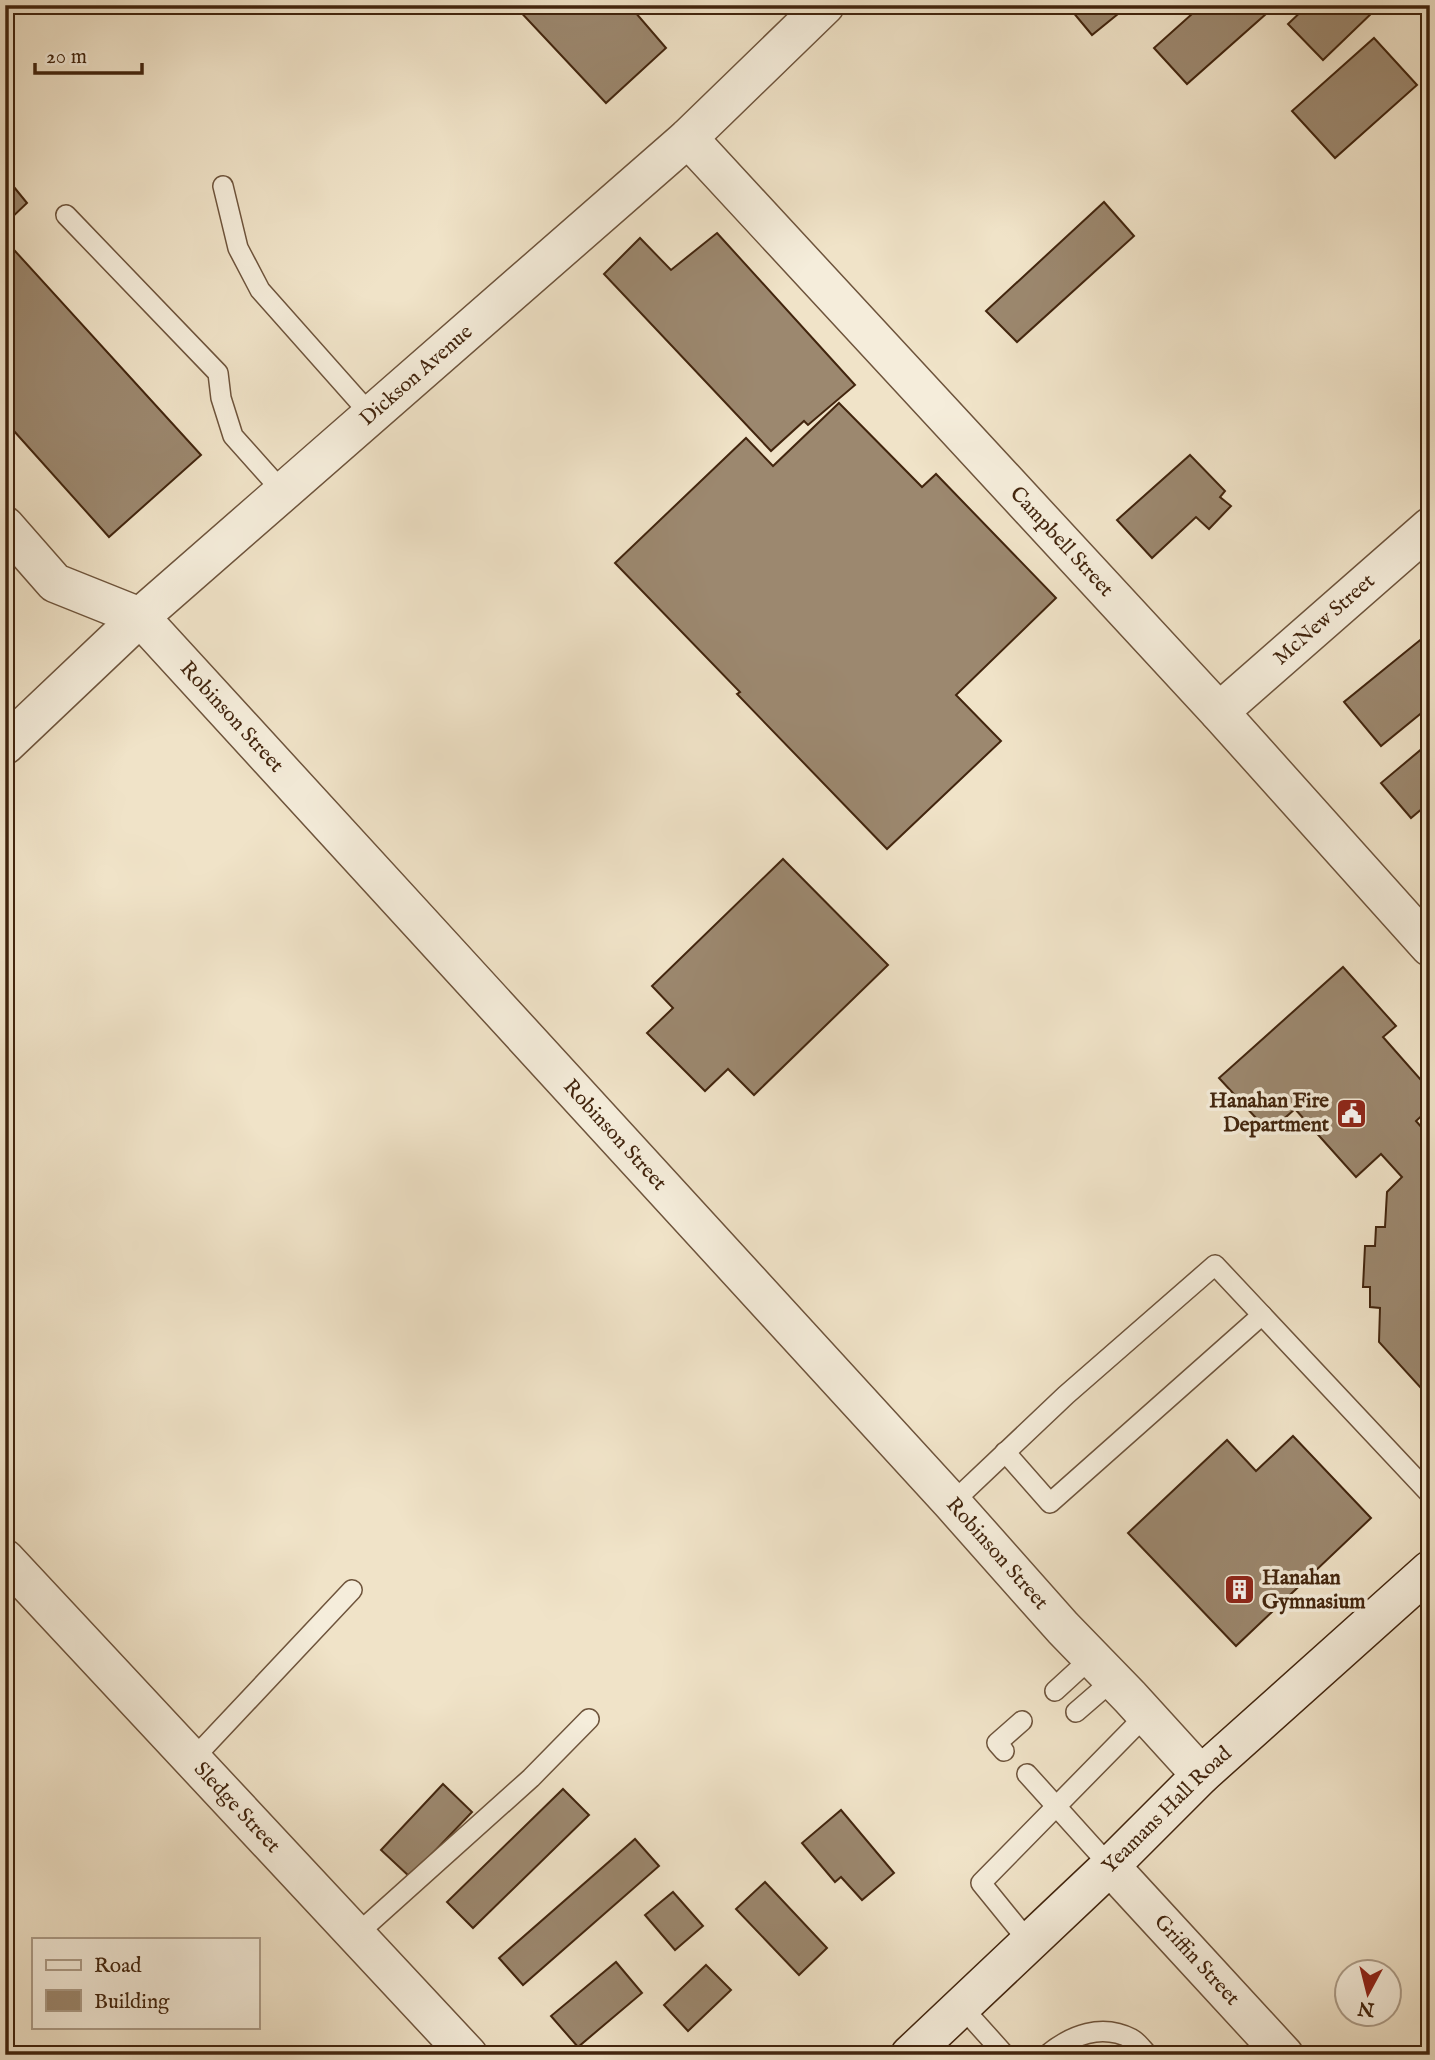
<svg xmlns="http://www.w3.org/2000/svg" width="1435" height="2060" font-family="'IM FELL English',serif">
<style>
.building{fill:#9c886f;stroke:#42250e;stroke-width:2}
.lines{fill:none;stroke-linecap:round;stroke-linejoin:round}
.lane-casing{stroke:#6e543c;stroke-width:22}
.street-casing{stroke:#6e543c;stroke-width:41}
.secondary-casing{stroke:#42250e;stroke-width:41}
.lane{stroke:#f5eddb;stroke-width:19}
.street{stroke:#f5eddb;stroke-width:38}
.secondary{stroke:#f5eddb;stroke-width:38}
.labels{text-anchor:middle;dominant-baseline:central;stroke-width:7;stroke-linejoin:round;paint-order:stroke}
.street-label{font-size:21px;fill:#42250e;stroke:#f5eddb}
.poi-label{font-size:21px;font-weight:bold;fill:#42250e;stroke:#f5eddb;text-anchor:end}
</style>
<rect width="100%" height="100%" fill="#f0e3c8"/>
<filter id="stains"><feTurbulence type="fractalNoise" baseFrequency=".00286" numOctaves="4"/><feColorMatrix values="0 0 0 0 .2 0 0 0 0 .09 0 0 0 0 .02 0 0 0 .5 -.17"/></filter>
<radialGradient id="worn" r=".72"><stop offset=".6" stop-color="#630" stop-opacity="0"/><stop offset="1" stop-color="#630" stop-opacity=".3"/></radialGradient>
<!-- building -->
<g class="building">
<path d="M514,5H629L666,48L606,103Z"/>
<path d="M1067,5H1129L1092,35Z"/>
<path d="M1202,5H1276L1187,84L1154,48Z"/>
<path d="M1308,5H1370L1375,10L1323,60L1288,24Z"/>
<path d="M1374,38L1417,85L1335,158L1292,111Z"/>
<path d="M5,176L27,203L5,224Z"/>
<path d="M1104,202L1134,236L1017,342L986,311Z"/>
<path d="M717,233L855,385L808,425L804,421L771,451L604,274L640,238L671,270Z"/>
<path d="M5,240L201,455L109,537L5,421Z"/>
<path d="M839,403L922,487L936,474L1056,598L956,695L1001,741L887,849L737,694L740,692L615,563L746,438L773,466Z"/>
<path d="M1190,455L1225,491L1220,497L1231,506L1209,529L1196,517L1152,558L1117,520Z"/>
<path d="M1430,632V706L1381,746L1344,702Z"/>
<path d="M1430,742V802L1411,818L1381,783Z"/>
<path d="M783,859L888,965L754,1095L728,1069L705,1091L647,1033L673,1008L652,986Z"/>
<path d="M1343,967L1396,1026L1383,1037L1429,1089L1424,1091L1430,1097V1108L1416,1121L1430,1137V1398L1379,1342L1380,1308L1370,1307V1287H1363L1365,1246H1375L1376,1227H1385L1387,1192L1402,1177L1381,1154L1356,1177L1295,1109L1269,1132L1219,1078Z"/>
<path d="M1293,1436L1371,1518L1236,1646L1128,1533L1227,1440L1256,1471Z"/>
<path d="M443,1784L472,1812L410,1877L381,1850Z"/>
<path d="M563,1789L589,1815L473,1928L447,1902Z"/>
<path d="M841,1810L894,1873L862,1900L841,1877L835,1882L802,1843Z"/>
<path d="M635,1839L659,1866L523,1985L499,1958Z"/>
<path d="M765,1882L827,1948L799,1975L736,1909Z"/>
<path d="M673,1892L703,1926L675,1950L645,1915Z"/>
<path d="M616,1962L642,1993L578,2047L551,2016Z"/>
<path d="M706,1965L731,1990L688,2031L664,2005Z"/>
</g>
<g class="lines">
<defs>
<g id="lane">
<path d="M223,186L238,248L260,290L371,415"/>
<path d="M66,215L218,373L221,398L233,436L283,492"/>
<path d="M1005,1452L1050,1503L1262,1315"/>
<path d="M952,1503L1066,1395L1215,1265L1430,1494"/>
<path d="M1055,1691L1091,1658"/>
<path d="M1076,1712L1113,1680"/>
<path d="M1004,1751L997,1743L1022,1721"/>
<path d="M192,1760L352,1590"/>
<path d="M1027,1774L1110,1866"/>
<path d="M356,1935L531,1778L589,1719"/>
<path d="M1029,1942L981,1883L1146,1715"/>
<path d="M961,2006L1005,2055"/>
<path d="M1047,2055C1071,2035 1102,2023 1132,2039C1138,2042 1143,2050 1148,2055"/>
</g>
<g id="street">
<path id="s1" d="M688,138L1219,712L1430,947"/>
<path id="s2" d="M5,526L55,583L140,617L952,1503L1063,1628L1130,1697L1201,1775"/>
<path id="s3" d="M1219,712L1430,527"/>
<path id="s4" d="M5,745L140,617L688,138L825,5"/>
<path id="s5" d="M5,1559L468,2055"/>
<path id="s6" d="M1110,1866L1284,2055"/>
</g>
<g id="secondary">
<path id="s7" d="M910,2055L1110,1866L1201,1775L1430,1570"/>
</g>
</defs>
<!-- lane casing -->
<use href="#lane" class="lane-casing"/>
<!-- street casing -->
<use href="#street" class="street-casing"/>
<!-- secondary casing -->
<use href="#secondary" class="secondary-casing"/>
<!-- lane -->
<use href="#lane" class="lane"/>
<!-- street -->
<use href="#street" class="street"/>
<!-- secondary -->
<use href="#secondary" class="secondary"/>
</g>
<!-- icons -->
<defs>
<symbol id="civic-square" viewBox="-11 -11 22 22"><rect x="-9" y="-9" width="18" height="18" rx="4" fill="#8f2418" stroke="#f5eddb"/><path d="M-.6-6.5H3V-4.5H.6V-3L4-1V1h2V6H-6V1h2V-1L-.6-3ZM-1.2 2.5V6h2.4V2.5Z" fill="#fff"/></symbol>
<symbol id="building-square" viewBox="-11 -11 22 22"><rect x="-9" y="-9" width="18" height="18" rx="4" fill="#8f2418" stroke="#f5eddb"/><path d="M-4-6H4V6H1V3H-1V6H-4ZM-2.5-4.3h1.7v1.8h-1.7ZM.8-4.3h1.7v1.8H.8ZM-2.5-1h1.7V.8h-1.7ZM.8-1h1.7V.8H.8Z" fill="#fff"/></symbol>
</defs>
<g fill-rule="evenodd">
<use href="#civic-square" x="1334" y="1096" width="35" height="35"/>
<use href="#building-square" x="1222" y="1572" width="35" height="35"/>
</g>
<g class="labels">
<!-- street labels -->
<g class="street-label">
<text stroke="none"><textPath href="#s4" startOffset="553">Dickson Avenue</textPath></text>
<text stroke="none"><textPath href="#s1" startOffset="550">Campbell Street</textPath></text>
<text stroke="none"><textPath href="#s3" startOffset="140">McNew Street</textPath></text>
<text stroke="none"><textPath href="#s2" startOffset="303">Robinson Street</textPath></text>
<text stroke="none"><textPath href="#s2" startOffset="870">Robinson Street</textPath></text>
<text stroke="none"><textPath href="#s2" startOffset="1437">Robinson Street</textPath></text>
<text stroke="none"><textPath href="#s5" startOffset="340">Sledge Street</textPath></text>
<text stroke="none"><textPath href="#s7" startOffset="355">Yeamans Hall Road</textPath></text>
<text stroke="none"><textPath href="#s6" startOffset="128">Griffin Street</textPath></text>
</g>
<!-- poi labels -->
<g class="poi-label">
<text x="1329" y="1101">Hanahan Fire<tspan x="1329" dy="24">Department</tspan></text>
<text x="1262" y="1578" text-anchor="start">Hanahan<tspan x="1262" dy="24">Gymnasium</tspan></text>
</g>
</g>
<!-- margin -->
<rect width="1435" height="2060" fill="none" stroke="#f0e3c8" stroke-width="28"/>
<rect x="7" y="7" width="1421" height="2046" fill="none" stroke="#42250e" stroke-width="3.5"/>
<rect x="14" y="14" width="1407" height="2032" fill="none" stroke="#42250e" stroke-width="2"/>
<!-- legend -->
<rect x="32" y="1938" width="228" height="91" fill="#f5eddb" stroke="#ad9d89" stroke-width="2"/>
<rect x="46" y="1960" width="35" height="10" fill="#f5eddb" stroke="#ad9d89" stroke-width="2"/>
<text x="94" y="1972" font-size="21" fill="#42250e">Road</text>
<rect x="46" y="1990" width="35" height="21" fill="#9c886f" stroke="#ad9d89" stroke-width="2"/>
<text x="94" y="2008" font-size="21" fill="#42250e">Building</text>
<!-- north arrow -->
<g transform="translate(1368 1993) rotate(187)"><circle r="33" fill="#f5eddb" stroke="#ad9d89" stroke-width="2"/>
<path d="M0-5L12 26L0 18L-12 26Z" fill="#8f2418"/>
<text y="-10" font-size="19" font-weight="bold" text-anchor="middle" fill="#42250e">N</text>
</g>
<!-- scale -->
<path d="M35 63v10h107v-10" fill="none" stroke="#42250e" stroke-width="3.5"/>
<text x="46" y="63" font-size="21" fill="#42250e" stroke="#f5eddb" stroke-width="5" paint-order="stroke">20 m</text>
<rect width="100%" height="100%" filter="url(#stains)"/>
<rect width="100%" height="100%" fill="url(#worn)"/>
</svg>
